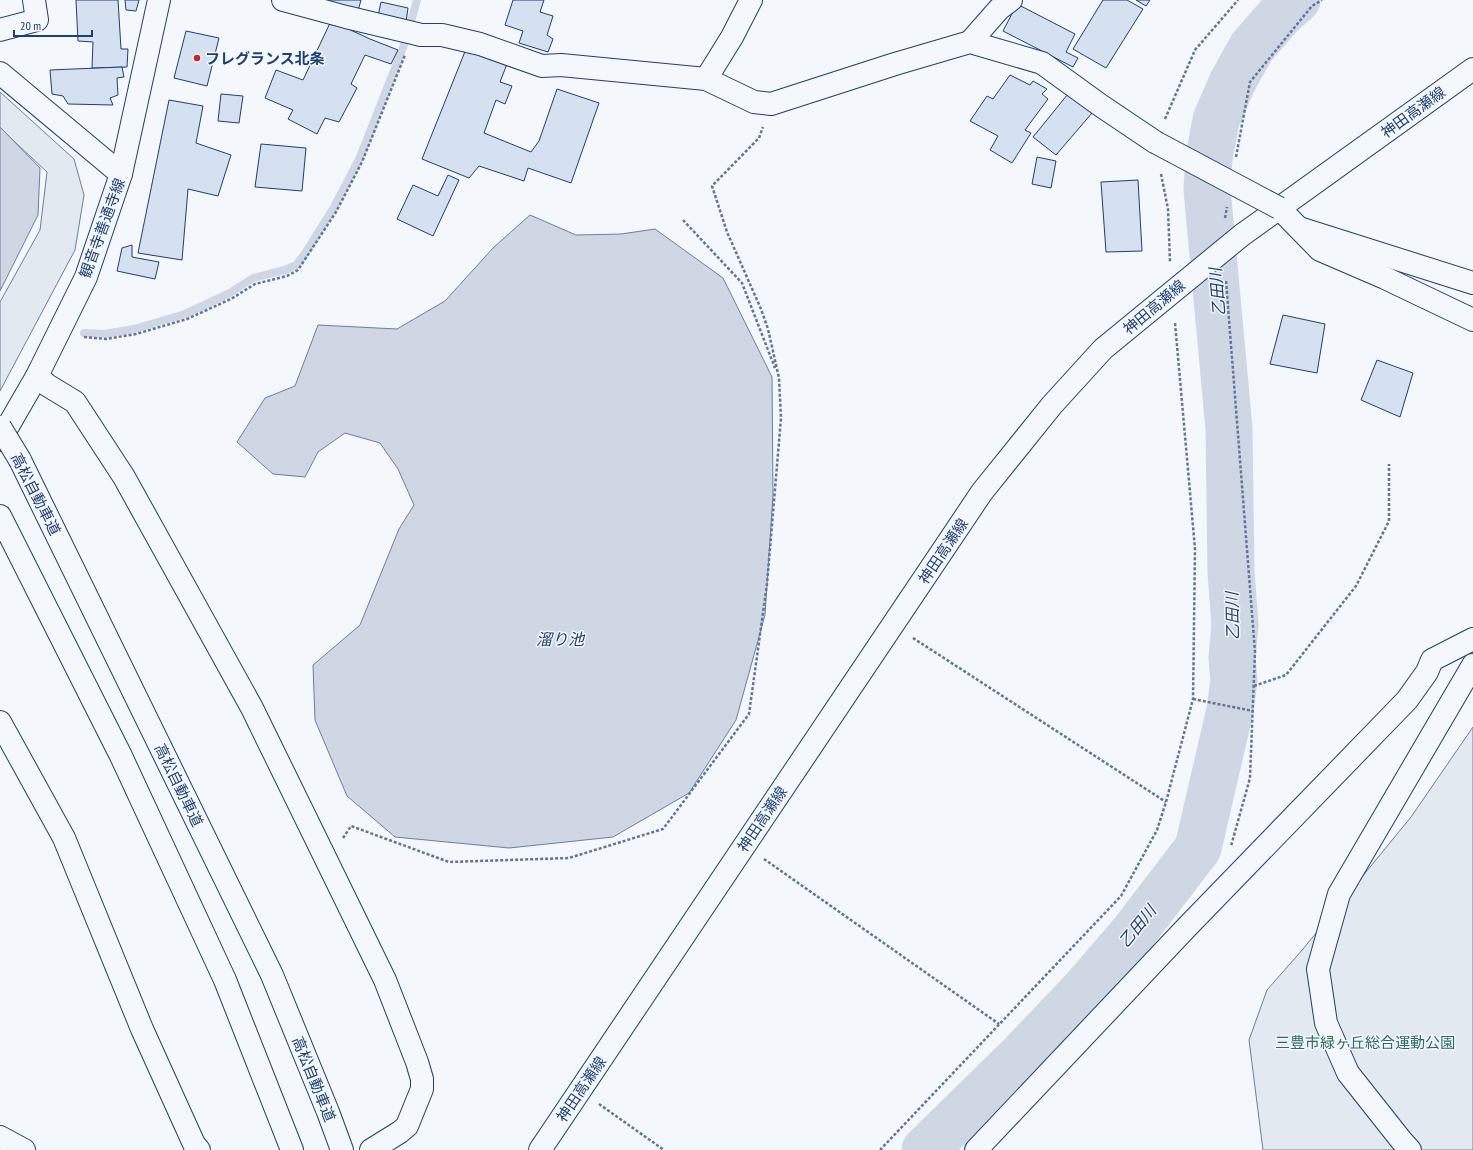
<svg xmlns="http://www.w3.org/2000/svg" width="1473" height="1150" font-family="'PT Sans Narrow','Noto Sans JP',sans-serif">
	<rect width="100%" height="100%" fill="#f4f7fb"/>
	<g fill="#e3e9f0" stroke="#687fa3">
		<path d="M0,92l74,67 10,36 -9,55 -75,141v-89l40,-72 7,-58 -47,-44z"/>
		<path d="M1473,727v423h-210l-14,-110 18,-50 36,-41 108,-132z"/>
	</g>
	<g fill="#cfd7e4" stroke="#687fa3">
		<path d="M0,127l40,41 -2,47 -38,76z"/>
		<path d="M530,215l46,20 45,-1 34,-5 68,49 49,99 1,118 -8,120 -29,105 -47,73 -76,44 -104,11 -114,-11 -48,-41 -32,-76 -2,-55 47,-40 39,-96 15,-24 -16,-36 -18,-26 -35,-10 -27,19 -13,25 -32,-3 -36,-32 28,-44 30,-12 23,-61 79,4 48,-28 48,-53z"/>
	</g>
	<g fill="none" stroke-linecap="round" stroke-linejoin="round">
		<path stroke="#cfd7e4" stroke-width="8" d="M84,333l20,1 30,-5 51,-15 43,-20 25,-16 32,-8 11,-5 8,-10 30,-48 26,-50 46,-117 11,-40"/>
		<path stroke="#cfd7e4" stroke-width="47" d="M925,1150l98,-96 60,-63 50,-58 65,-85 32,-138 4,-30 -2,-22 3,-33 -4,-53 -2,-143 -22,-240 2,-31 7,-38 17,-39 19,-34 28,-32 17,-15"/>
	</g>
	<g fill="#d5e0f0" stroke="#1d3f73">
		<path d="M76,0h42l3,49h7l-1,18 -35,1 1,-26 -15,-1z"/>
		<path d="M125,0h14l-3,11 -10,-1z"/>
		<path d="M323,0h38l-3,11z"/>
		<path d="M513,0h31l-4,12 13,4 -6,19 6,4 -5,13 -29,-9 4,-12 -18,-6z"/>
		<path d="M1103,0h24l16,9 -37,59 -33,-19z"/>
		<path d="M1136,0h14l-4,6z"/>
		<path d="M381,2l27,6 -2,14 -28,-6z"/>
		<path d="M1017,4l58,30 -9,18 12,6 -5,9 -70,-36z"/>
		<path d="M331,21l39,18 28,11 -7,14 -26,-9 -14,29 6,4 -18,34 -14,-4 -8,16 -29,-15 5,-9 -28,-12 11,-28 27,10z"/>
		<path d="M186,31l33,7 -12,48 -33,-8z"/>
		<path d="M466,49l41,15 -7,18 12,4 -7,18 -9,-4 -12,33 47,19 8,-11 18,-52 42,14 -28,80 -43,-15 -4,13 -45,-15 -10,12 -47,-19z"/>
		<path d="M122,67l2,10 -7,1 1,17 -8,3 3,7 -45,-1 -5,-8 -11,-2 -2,-24z"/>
		<path d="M1010,75l20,10 3,-4 14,8 -5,5 6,5 -23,31 6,3 -19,30 -22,-13 8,-14 -28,-15 17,-25 6,3z"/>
		<path d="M221,94l22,2 -4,27 -21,-2z"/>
		<path d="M1068,94l24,19 -36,42 -23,-18z"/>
		<path d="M169,100l34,6 -7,37 35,12 -13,41 -30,-7 -6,71 -44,-7z"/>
		<path d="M261,144l45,4 -4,43 -47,-4z"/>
		<path d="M1037,157l19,4 -5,27 -19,-4z"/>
		<path d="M448,175l11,5 -26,56 -36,-17 16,-34 25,11z"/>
		<path d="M1138,180l4,71 -36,1 -5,-70z"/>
		<path d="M132,245v12l27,5 -4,17 -38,-8 5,-23z"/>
		<path d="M1283,315l42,9 -8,49 -47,-9z"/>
		<path d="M1377,360l36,13 -13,44 -39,-17z"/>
	</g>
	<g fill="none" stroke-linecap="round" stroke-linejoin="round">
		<g stroke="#1d3f73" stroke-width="24">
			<g id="street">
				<path d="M283,0l63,17 67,16 8,2h21l38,9 62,22 19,-1 145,14 48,23 17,2 124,-40 75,-22 72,21 58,42 55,37"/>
				<path d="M0,30l37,-10 -3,-20"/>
				<path d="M970,42l29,-33 12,-9"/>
				<path d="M0,73l121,101"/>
				<path d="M706,79l26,-42 19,-37"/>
				<path d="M1299,228l174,55"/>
				<path d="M37,376l10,9 28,17 49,75 128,231 133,272 32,82 5,17v10l-15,37 -7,6 -29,18"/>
				<path d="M0,722l64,116 78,191 52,115 5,6"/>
				<path d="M0,1137l24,13"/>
				<path d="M976,1150l210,-222 221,-228 20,-28 5,-12 41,-21"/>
			</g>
		</g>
		<g stroke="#1d3f73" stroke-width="24">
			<g id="secondary">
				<path d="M1279,208l41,42 65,28 88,42"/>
				<path d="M540,1150l442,-658 70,-87 51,-56 139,-114 231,-166"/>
				<path d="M1410,1150l-9,-10 -53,-67 -22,-50 -8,-54 21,-75 134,-229"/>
			</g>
		</g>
		<g stroke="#1d3f73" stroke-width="24">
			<path id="primary" d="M0,440l37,-64 49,-99 35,-103 38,-174"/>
		</g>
		<g stroke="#1d3f73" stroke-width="24">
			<g id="highway">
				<path d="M20,460l252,515 56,137 14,38"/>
				<path d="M0,516l121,240 104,224 67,170"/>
			</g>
		</g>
		<g stroke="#5e769c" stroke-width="2.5" stroke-dasharray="3 2" stroke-linecap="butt">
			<path d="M1165,119l30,-69 43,-50"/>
			<path d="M1236,157l14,-75 62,-76 10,-6"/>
			<path d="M1161,174l7,35 2,53"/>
			<path d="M1225,218l2,-11"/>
			<path d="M683,220l59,63 33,85"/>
			<path d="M1226,281l29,371 -5,126 -19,68"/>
			<path d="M84,337l22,2 30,-5 51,-15 44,-20 24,-15 32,-8 11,-6 38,-58 26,-50 43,-107"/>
			<path d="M913,638l253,164"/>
			<path d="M1254,686l32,-11 70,-89 33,-65v-57"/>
			<path d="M1193,699l60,12"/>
			<path d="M343,838l8,-12 98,36 120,-4 94,-29 86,-115 18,-130 14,-166 -2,-40 -11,-49 -7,-20 -34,-77 -15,-46 47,-48 4,-11"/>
			<path d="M764,859l235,165"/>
			<path d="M599,1104l65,46"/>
			<path d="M880,1150l241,-254 36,-66 9,-28 27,-103 2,-150 -20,-226"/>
		</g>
		<use href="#street" stroke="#f4f7fb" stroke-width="22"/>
		<use href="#secondary" stroke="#f4f7fb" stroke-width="22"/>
		<use href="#primary" stroke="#f4f7fb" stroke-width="22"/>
		<use href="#highway" stroke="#f4f7fb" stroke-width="22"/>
		<g stroke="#1d3f73" stroke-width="24" stroke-linecap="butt">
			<path id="street-bridge" d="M1155,142l124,66"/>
		</g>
		<g stroke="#1d3f73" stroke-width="24" stroke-linecap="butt">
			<path id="highway-bridge" d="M0,427l20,33"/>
		</g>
		<use href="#street-bridge" stroke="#f4f7fb" stroke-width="22"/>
		<use href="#highway-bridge" stroke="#f4f7fb" stroke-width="22"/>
	</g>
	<circle fill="#c62828" stroke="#f4f7fb" stroke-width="1.5" cx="197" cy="58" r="4"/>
	<g text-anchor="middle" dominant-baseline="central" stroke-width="3" stroke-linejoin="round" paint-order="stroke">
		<g font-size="15" font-weight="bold" fill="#1d3f73" stroke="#f4f7fb" text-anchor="start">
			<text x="205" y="58">フレグランス北条</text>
		</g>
		<g font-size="15" fill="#1d3f73" stroke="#f4f7fb">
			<text transform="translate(1413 112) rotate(-36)">神田高瀬線</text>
			<text transform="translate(102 228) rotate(-70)">観音寺善通寺線</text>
			<text transform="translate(1154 307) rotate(-40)">神田高瀬線</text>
			<text transform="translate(36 494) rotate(63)">高松自動車道</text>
			<text transform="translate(943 551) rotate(-56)">神田高瀬線</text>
			<text transform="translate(179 785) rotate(64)">高松自動車道</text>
			<text transform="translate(762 819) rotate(-56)">神田高瀬線</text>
			<text transform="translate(314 1079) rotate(68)">高松自動車道</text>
			<text transform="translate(581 1089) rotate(-56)">神田高瀬線</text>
		</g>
		<g font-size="15" fill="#2c6c60" stroke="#f4f7fb">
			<text x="1365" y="1042">三豊市緑ヶ丘総合運動公園</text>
		</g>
		<g font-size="16" font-style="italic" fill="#1d3f73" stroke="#f4f7fb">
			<text transform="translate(1217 292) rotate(-95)">乙田川</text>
			<text transform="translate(1232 616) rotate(-91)">乙田川</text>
			<text x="560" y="639">溜り池</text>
			<text transform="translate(1137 926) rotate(-51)">乙田川</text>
		</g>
	</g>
	<path d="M14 30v6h78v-6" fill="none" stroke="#1d3f73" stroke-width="2"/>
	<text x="20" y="30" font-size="12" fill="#1d3f73" stroke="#f4f7fb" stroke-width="3" paint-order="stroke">20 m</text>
</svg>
